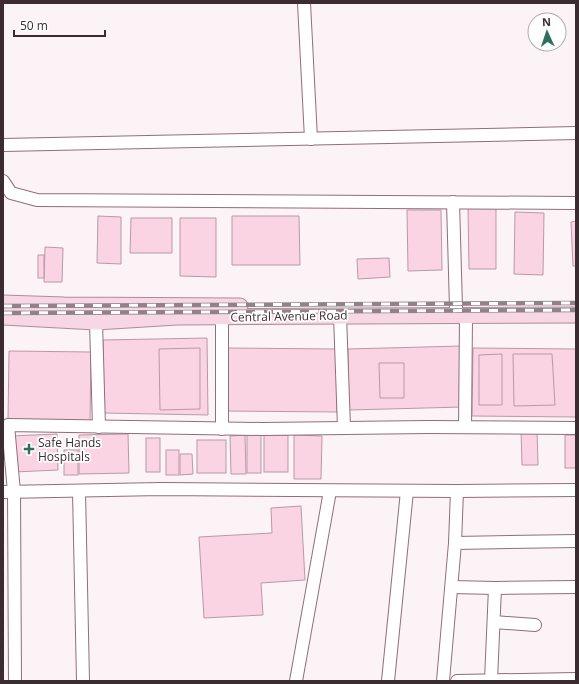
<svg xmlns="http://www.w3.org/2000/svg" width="579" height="684" font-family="'Open Sans',sans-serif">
	<rect width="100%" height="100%" fill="#fbf3f6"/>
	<g fill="#fad4e3" stroke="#bb98a6">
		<path d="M468,206h28v63h-27z"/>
		<path d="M407,210h34l1,60 -34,1z"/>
		<path d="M515,212l29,1 -1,62 -29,-1z"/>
		<path d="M98,216l23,1v47l-24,-1z"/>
		<path d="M232,216h67l1,49h-68z"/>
		<path d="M131,218h41v35h-42z"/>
		<path d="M180,218h36v59l-36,-1z"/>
		<path d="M576,221v45h-3l-2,-44z"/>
		<path d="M45,247l18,1 -1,34h-18z"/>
		<rect x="38" y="255" width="6" height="23"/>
		<path d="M389,258l1,19 -32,2 -1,-20z"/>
		<path d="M207,338l1,77 -104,-2 -1,-73z"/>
		<path d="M462,346l1,61 -114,3 -1,-61z"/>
		<path d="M200,348v61l-40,1 -1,-61z"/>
		<path d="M226,348l111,1v63l-112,-1z"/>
		<path d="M473,348l103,1v68l-104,-1z"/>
		<path d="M9,351l82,1 -1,70 -82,-1z"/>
		<path d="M502,354v51h-23v-50z"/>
		<path d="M513,354h39l3,51 -41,1z"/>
		<path d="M379,363h25v35h-24z"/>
		<path d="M521,430h16l1,35h-16z"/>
		<path d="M57,434l1,36 -44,2 -2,-36z"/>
		<path d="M128,434l1,39 -50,1v-39z"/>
		<path d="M245,435l1,39h-15l-1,-38z"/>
		<rect x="247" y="435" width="14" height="38"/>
		<rect x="264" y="435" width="24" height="37"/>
		<path d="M294,435l28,1 -1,43h-27z"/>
		<rect x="565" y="435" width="11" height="33"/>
		<rect x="146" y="438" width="14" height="34"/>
		<rect x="197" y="440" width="29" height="33"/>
		<rect x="64" y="450" width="14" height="25"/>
		<rect x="166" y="450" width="13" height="25"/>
		<path d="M180,454h12l1,20 -13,1z"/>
		<path d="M301,506l4,74 -44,3 2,32 -59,3 -5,-81 73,-4 -1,-25z"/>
	</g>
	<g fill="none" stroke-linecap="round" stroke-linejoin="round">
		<g stroke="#906e7c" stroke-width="14">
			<g id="minor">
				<path d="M304,3l7,136"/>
				<path d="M3,145l573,-12"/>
				<path d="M3,181l8,12 26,7 539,3"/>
				<path d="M453,202l3,106"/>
				<path d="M340,315l4,113"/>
				<path d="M222,317v112"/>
				<path d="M96,322l3,105"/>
				<path d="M465,427l1,-111"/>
				<path d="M79,491l4,190"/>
				<path d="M3,492l158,-3 296,2 119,-1"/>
				<path d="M455,543l2,-52"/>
				<path d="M452,587l43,1 81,-1"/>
				<path d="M494,622l41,3"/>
				<path d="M491,680l4,-92"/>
				<path d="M15,681l-1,-189 -6,-67 254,4 166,-2 148,1"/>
				<path d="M296,681l34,-190"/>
				<path d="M388,681l19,-190"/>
				<path d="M443,681l12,-138 121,-2"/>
				<path d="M457,681l119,-2"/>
			</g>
		</g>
		<g stroke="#b18a9a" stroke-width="17">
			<g id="major">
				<path d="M3,303l61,2 176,1"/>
				<path d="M3,317l93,5 81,-5 399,-2"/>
			</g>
		</g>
		<use href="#minor" stroke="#fff" stroke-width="12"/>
		<use href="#major" stroke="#f7d7e4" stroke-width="15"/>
		<g stroke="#8f8388" stroke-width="4.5">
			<g id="rail">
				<path d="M3,306l573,-3"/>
				<path d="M3,313l573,-3"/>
			</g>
		</g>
		<use href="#rail" stroke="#fff" stroke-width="3" stroke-dasharray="9" stroke-linecap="butt"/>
	</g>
	<path fill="#306f5d" stroke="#fff" stroke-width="1.5" d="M27 443h4v4h4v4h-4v4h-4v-4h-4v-4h4z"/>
	<g text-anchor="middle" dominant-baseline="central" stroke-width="3.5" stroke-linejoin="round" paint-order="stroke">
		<g font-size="12" fill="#3b2c32" stroke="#fff">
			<text transform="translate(289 316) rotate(-1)">Central Avenue Road</text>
		</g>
		<g font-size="12" fill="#3b2c32" stroke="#fff" text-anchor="start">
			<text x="38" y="442">Safe Hands<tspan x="38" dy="14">Hospitals</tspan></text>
		</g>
	</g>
	<rect width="579" height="684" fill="none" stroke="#3b2c32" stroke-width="8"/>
	<g transform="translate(547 32) rotate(357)"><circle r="19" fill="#ffffff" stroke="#b1abad"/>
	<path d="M0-3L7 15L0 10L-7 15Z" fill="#306f5d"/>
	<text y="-6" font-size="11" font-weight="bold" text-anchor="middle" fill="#3b2c32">N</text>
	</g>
	<path d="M14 30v6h91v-6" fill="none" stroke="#3b2c32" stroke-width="2"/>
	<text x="20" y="30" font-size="12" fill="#3b2c32" stroke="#ffffff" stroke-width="3" paint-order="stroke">50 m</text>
</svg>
